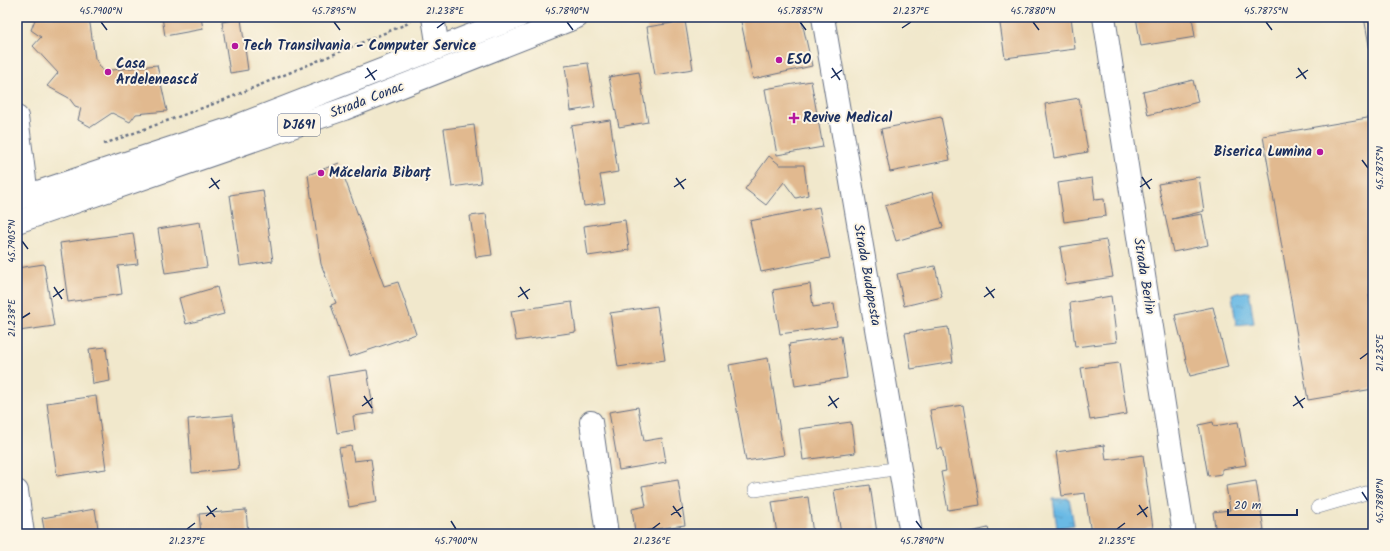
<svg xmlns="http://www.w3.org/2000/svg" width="1390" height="551" font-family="Kalam,sans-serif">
	<defs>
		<pattern id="water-ripples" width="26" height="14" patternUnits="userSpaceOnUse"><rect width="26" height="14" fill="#6abae5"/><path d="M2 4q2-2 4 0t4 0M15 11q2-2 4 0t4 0" fill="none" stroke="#5698bd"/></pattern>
	</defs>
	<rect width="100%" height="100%" fill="#fcf5e5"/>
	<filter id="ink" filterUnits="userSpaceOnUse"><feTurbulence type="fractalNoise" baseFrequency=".025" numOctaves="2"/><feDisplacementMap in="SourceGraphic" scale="8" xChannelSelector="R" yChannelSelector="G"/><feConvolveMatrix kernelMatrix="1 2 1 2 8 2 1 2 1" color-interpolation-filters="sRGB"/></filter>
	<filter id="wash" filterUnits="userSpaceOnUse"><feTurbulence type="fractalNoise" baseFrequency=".012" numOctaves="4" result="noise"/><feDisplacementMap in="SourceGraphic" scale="16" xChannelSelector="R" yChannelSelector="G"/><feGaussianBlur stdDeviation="0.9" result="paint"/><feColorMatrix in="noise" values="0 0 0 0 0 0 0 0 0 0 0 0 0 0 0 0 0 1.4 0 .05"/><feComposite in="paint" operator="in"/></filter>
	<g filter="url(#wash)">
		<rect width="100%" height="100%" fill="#f1e8cc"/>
		<g fill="url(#water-ripples)" stroke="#4274a2">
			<path d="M1249,291l5,32 -18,2 -4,-31z"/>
			<path d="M1069,498l5,27 -17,3 -4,-29z"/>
		</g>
		<g id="blocks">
			<g fill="#e1b98f">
				<path d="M36,17h53l6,41 8,13 54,-6 10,46 -31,3 -6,8 -18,-9 -21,14 -13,-7 3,-12 -6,-2 -6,-8 -22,-12 11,-13 -25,-27 8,-9 -10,-7z"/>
				<path d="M162,17h39l2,12 -38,7z"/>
				<path d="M740,17h61l11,49 -59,13z"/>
				<path d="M999,17h72l4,32 -70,9z"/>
				<path d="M1136,17h56l3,20 -54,9z"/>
				<path d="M1364,17h9v45h-1z"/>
				<path d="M241,19l7,51 -18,3 -8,-51z"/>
				<path d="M685,21l8,48 -38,6 -8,-48z"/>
				<path d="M588,63l7,44 -24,4 -6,-45z"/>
				<path d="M639,72l9,50 -29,5 -10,-50z"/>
				<path d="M1193,80l5,22 -50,13 -5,-23z"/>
				<path d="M811,81l12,66 -46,8 -12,-66z"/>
				<path d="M1079,98l9,54 -34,6 -9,-54z"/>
				<path d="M941,117l9,43 -60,12 -9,-43z"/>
				<path d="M1373,117v177l-4,1 2,14h2v80l-65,11 -45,-264z"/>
				<path d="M610,120l8,52 -18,3 5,28 -21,3 -13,-80z"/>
				<path d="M474,125l7,58 -29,4 -8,-58z"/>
				<path d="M769,156l11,9h24l4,30 -12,3 -12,-16 -18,23 -21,-16z"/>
				<path d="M339,163l45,123 14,-4 18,52 -67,23 -18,-52 5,-2 -15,-39 -13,-89z"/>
				<path d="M1199,177l5,34 -32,8 30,-5 6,31 -35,7 -15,-68z"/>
				<path d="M1092,178l3,22 9,-1 2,17 -42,6 -6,-39z"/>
				<path d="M263,190l10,71 -33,5 -10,-71z"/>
				<path d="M932,192l11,35 -47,14 -11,-35z"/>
				<path d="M819,207l11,51 -69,14 -11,-51z"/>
				<path d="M486,214l6,41 -16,2 -6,-41z"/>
				<path d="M625,220l4,30 -41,6 -4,-30z"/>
				<path d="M200,222l7,45 -42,6 -7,-44z"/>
				<path d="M133,233l5,31 -20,2 4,28 -54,8 -8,-59z"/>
				<path d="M1106,240l7,37 -47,7 -6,-37z"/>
				<path d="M44,264l10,62 -35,5 -2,-12v-51z"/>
				<path d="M935,266l7,31 -38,9 -7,-32z"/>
				<path d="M810,284l3,23 21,-3 3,22 -57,8 -7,-44z"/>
				<path d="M217,287l7,27 -38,10 -7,-26z"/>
				<path d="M1111,296l6,46 -42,5 -5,-44z"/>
				<path d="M572,302l4,30 -60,9 -5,-30z"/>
				<path d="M657,306l8,54 -47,7 -8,-54z"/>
				<path d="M1213,307l15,60 -38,9 -15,-61z"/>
				<path d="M948,327l5,35 -42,7 -6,-36z"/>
				<path d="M841,336l6,42 -52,8 -6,-42z"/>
				<path d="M106,347l4,34 -17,3 -4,-35z"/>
				<path d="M768,358l16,97 -38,6 -17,-96z"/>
				<path d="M1119,363l8,51 -37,6 -9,-52z"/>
				<path d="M367,370l7,43 -21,3 2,14 -18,3 -9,-57z"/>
				<path d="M96,396l10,73 -49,7 -10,-73z"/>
				<path d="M963,405l17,100 -32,5 -7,-38 5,-1 -2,-12 -2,-11 -5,1 -7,-39z"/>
				<path d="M638,407l6,34 18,-3 4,24 -47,8 -10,-58z"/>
				<path d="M233,415l6,54 -47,4 -4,-54z"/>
				<path d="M851,422l4,31 -52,7 -4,-31z"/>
				<path d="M1213,422l1,4 24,-4 8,43 -24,4v5l-14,2 -9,-51z"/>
				<path d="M1104,445l2,15 37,-5 10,73 -19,3v3h-43l-6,-41 -23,3 -6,-44z"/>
				<path d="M351,446l3,15 17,-2 6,43 -28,5 -10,-59z"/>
				<path d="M678,480l7,45 -50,7 -3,-23 14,-3 -4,-20z"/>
				<path d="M1256,481l8,49 -24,4h-24l-3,-22 17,-2 -4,-24z"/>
				<path d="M870,485l7,48 -36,1 -7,-44z"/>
				<path d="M808,497l5,37h-36l-5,-32z"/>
				<path d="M95,509l4,25h-54l-3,-16z"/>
				<path d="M246,510l2,24h-47l-2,-20z"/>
				<path d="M988,528l2,6h-24v-1z"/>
			</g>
		</g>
	</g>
	<g filter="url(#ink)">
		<use href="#blocks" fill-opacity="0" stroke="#667084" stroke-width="1"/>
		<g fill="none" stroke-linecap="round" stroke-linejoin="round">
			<g stroke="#667084" stroke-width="14">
				<g id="lane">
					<path d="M755,490l145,-22"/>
					<path d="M1318,507l55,-16"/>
				</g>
			</g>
			<g stroke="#667084" stroke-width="24">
				<g id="street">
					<path d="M433,17l5,31"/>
					<path d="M1104,17l80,517"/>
					<path d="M17,117l10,79"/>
					<path d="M591,422l16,112"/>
					<path d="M17,491l6,43"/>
				</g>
			</g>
			<g stroke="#667084" stroke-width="24">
				<path id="secondary" d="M823,17l88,517"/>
			</g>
			<g stroke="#667084" stroke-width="24">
				<g id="primary">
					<path d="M17,199l212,-70 289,-112"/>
					<path d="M17,222l327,-113 233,-92"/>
				</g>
			</g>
			<path stroke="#667084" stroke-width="2.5" stroke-dasharray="3 3" stroke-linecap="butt" d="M104,144l120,-44 187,-78"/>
			<use href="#lane" stroke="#fff" stroke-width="13"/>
			<use href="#street" stroke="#fff" stroke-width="22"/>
			<use href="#secondary" stroke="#fff" stroke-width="22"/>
			<use href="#primary" stroke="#fff" stroke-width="22"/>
		</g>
	</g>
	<path fill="none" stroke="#1b2f5e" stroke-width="1.5" d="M101,22l6,8M334,22l6,8M567,22l6,8M800,22l6,8M1033,22l6,8M1266,22l6,8M437,28l8,-6M902,28l9,-6M367,68l8,12M832,68l8,12M1298,68l8,11M365,78l12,-8M831,78l11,-8M1296,78l12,-8M1362,160l6,8M1142,177l8,12M211,178l8,11M676,178l8,11M674,187l12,-8M1140,187l12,-8M209,188l11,-8M22,241l6,8M54,287l8,12M520,287l8,12M986,287l8,11M53,297l11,-8M518,297l12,-8M984,297l11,-8M22,318l8,-5M1360,359l8,-6M364,396l8,12M829,396l8,12M1295,396l8,12M362,406l11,-8M828,406l11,-8M1293,406l12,-8M1362,492l6,9M1139,505l8,12M207,506l8,11M673,506l8,11M671,515l12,-8M1137,515l11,-8M206,516l11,-8M451,521l5,8M916,521l6,8M187,529l8,-6M652,529l8,-6M1117,529l8,-6"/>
	<g fill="#b5179e" stroke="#fcf5e5" stroke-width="1.5">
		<circle cx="235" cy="46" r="4"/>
		<circle cx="779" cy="60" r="4"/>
		<circle cx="108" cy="72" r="4"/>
		<path d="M792 112h4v4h4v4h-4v4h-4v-4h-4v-4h4z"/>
		<circle cx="1320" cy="152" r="4"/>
		<circle cx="321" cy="173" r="4"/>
	</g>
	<g text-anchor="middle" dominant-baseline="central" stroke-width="4" stroke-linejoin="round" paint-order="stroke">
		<rect fill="#fcf5e5" stroke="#5e6a86" stroke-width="1" x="278" y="114" width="42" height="22" rx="3"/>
		<g font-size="13" font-weight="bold" fill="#1b2f5e">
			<text x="299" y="125">DJ691</text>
		</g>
		<g font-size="14" font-weight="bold" fill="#1b2f5e" stroke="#fcf5e5" text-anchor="start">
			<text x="243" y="46">Tech Transilvania - Computer Service</text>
			<text x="787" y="60">ESO</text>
			<text x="116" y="64">Casa<tspan x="116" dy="16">Ardelenească</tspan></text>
			<text x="803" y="118">Revive Medical</text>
			<text x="1312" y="152" text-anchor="end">Biserica Lumina</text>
			<text x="329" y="173">Măcelaria Bibarț</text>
		</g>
		<g font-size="14" fill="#1b2f5e" stroke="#fcf5e5">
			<text transform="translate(367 100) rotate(-21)">Strada Conac</text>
			<text transform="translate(867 275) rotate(80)">Strada Budapesta</text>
			<text transform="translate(1144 276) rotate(81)">Strada Berlin</text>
		</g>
	</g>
	<rect width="1390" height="551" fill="none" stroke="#fcf5e5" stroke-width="44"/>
	<path d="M1228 509v6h69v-6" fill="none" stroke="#1b2f5e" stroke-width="2"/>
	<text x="1234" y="509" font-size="12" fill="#1b2f5e" stroke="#fcf5e5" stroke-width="3" paint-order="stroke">20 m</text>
	<rect x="22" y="22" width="1346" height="507" fill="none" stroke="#1b2f5e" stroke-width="1.5"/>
	<g font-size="10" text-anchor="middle" fill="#1b2f5e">
		<text x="101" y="14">45.7900°N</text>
		<text x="334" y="14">45.7895°N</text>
		<text x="445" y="14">21.238°E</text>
		<text x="567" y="14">45.7890°N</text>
		<text x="800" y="14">45.7885°N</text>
		<text x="911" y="14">21.237°E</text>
		<text x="1033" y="14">45.7880°N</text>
		<text x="1266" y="14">45.7875°N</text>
		<text transform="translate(1379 168) rotate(-90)" y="4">45.7875°N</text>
		<text transform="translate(11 241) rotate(-90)" y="4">45.7905°N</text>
		<text transform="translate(11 318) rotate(-90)" y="4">21.238°E</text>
		<text transform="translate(1379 353) rotate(-90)" y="4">21.235°E</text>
		<text transform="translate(1379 501) rotate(-90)" y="4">45.7880°N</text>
		<text x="187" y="544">21.237°E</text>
		<text x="456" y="544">45.7900°N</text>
		<text x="652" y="544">21.236°E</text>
		<text x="922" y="544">45.7890°N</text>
		<text x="1117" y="544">21.235°E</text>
	</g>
</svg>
